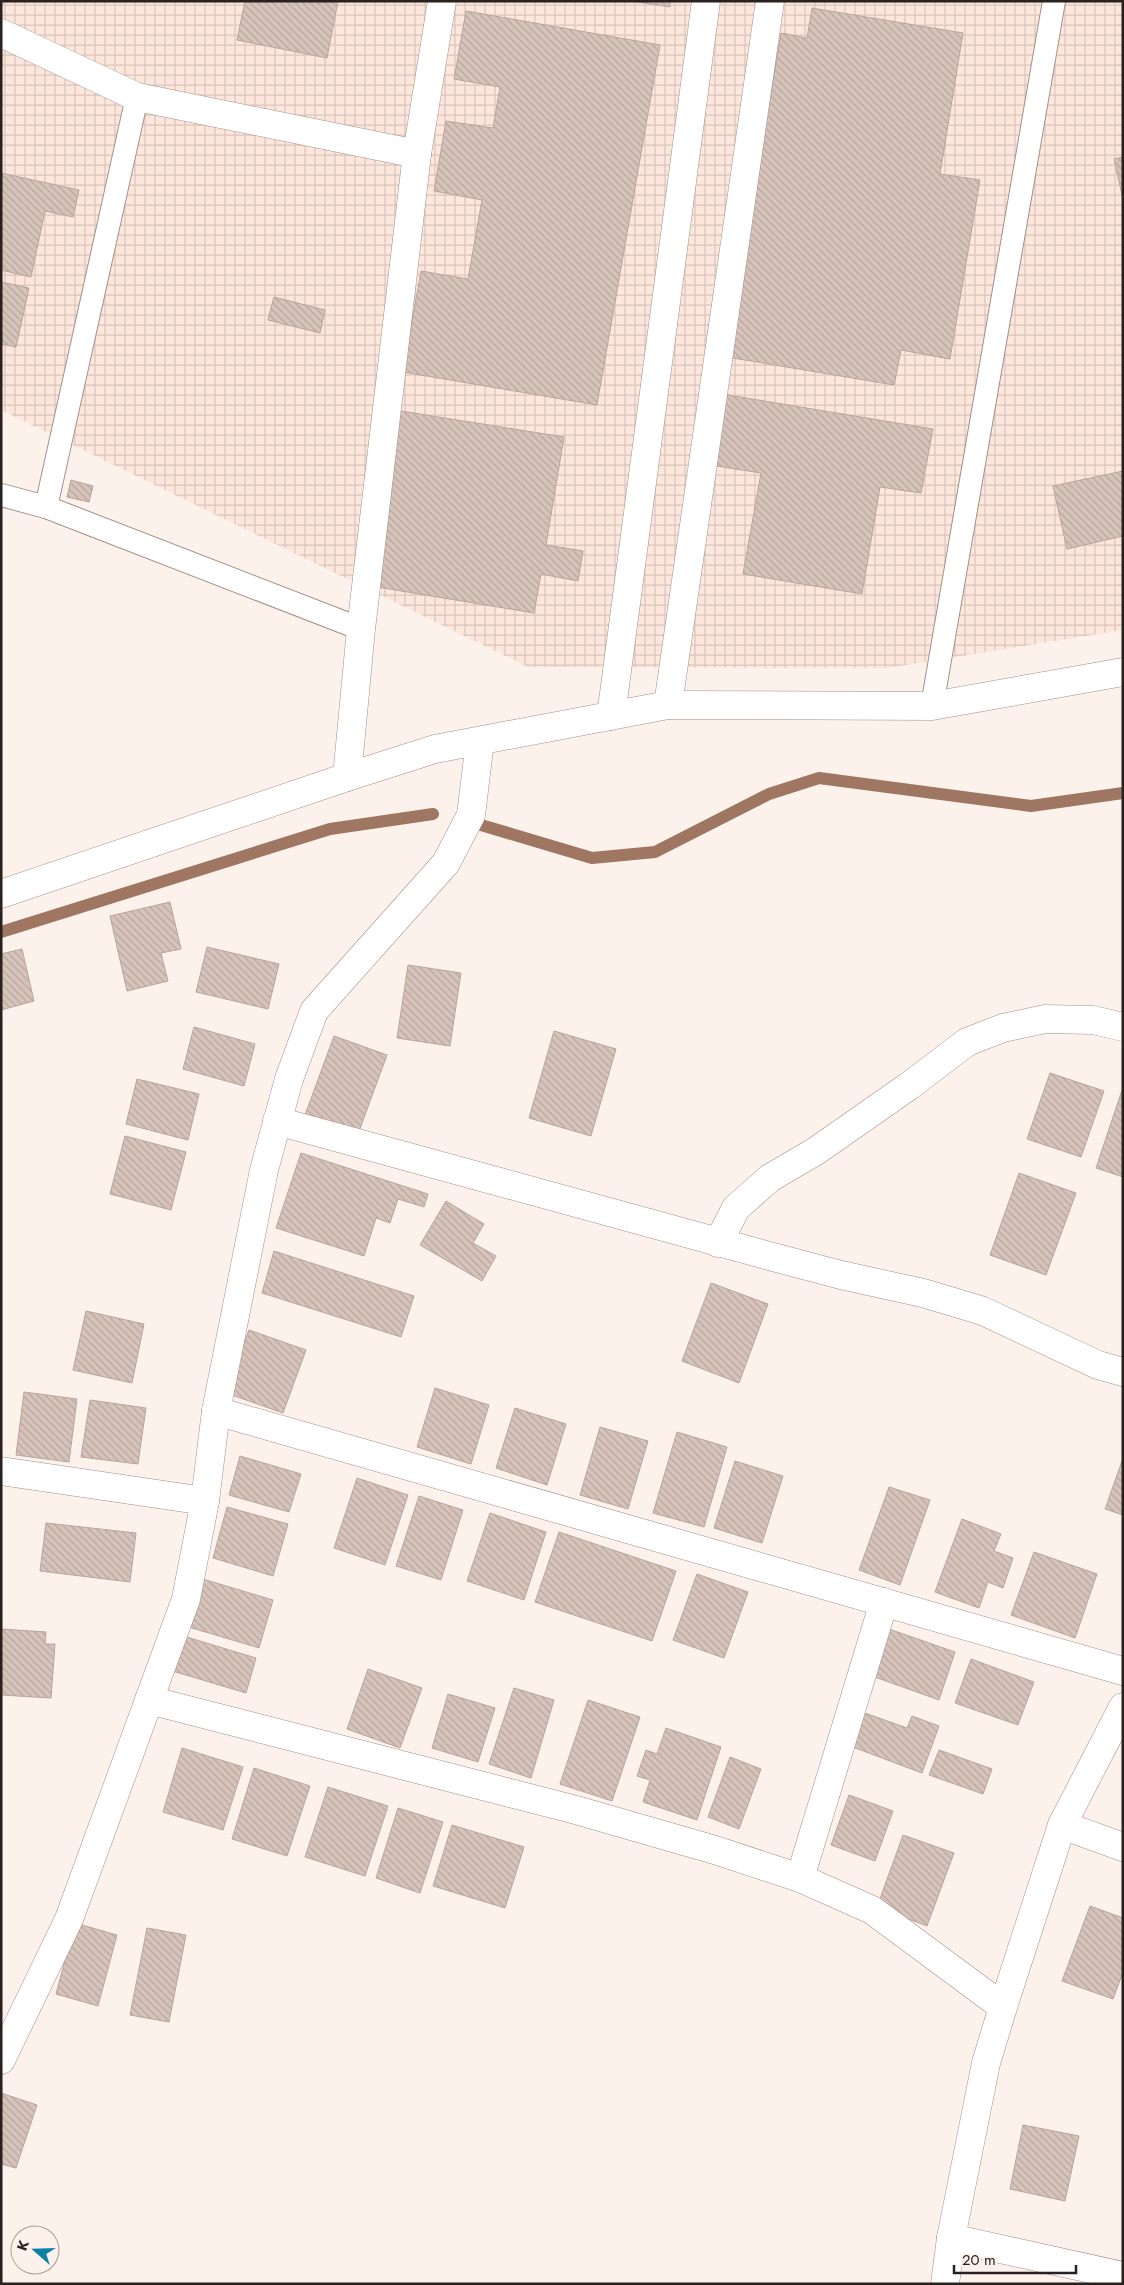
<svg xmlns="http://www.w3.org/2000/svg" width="1124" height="2285" font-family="Jost,sans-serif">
	<defs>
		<pattern id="industrial-grid" width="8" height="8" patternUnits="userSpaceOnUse" patternTransform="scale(1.25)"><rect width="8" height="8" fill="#fde7dc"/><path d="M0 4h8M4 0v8" fill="none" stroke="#d9c6bc"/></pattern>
		<pattern id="building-back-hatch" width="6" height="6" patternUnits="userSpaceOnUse" patternTransform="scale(1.25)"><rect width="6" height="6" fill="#d6c3ba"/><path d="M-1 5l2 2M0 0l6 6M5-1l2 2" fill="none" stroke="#b8a79f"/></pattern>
	</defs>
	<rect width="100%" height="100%" fill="#fdf1eb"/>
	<path fill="url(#industrial-grid)" d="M1,1h1122v629l-236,38 -359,-1 -527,-257z"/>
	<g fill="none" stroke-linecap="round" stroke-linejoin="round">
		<g stroke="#9e7661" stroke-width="12">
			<path d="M481,825l111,33 63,-6 114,-58 50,-16 212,28 92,-13"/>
			<path d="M1,932l329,-103 103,-15"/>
		</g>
	</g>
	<g fill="url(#building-back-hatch)" stroke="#b8a59c">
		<path d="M245,1h93l-11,57 -90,-18z"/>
		<path d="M632,1h38v6z"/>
		<path d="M812,8l151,25 -23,141 40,6 -30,179 -49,-9 -7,35 -167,-28 54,-324 26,5z"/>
		<path d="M466,11l194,34 -63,360 -194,-33 18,-101 47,8 14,-79 -48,-9 12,-70 47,7 7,-41 -46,-8z"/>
		<path d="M1123,157v38h-1l-8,-36z"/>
		<path d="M1,173l78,17 -6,27 -28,-6 -14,66 -30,-7z"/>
		<path d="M1,282l28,6 -13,59 -15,-3z"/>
		<path d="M274,297l51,13 -5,23 -52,-13z"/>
		<path d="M722,394l211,35 -12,64 -41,-6 -18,107 -119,-20 18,-101 -51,-8z"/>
		<path d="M401,411l163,26 -18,108 37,6 -5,30 -37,-7 -7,39 -163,-27z"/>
		<path d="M1123,471v65l-56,13 -14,-63z"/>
		<path d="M71,480l22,6 -4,16 -22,-5z"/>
		<path d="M170,902l11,47 -20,4 7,28 -41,10 -17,-75z"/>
		<path d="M207,947l72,17 -11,45 -72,-17z"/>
		<path d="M22,949l12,52 -33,9v-56z"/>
		<path d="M408,965l53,8 -11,73 -53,-8z"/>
		<path d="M194,1027l61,17 -11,42 -61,-17z"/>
		<path d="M554,1031l62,18 -25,87 -62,-18z"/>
		<path d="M334,1036l53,19 -29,79 -53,-19z"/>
		<path d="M1050,1073l54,18 -23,66 -54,-18z"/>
		<path d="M137,1079l62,15 -11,46 -62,-16z"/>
		<path d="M1122,1090h1v87l-27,-9z"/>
		<path d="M125,1136l61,16 -15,58 -61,-16z"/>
		<path d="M301,1153l127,41 -4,13 -26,-8 -8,24 -14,-5 -12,38 -88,-28z"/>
		<path d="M1019,1173l57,20 -30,82 -56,-20z"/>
		<path d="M446,1201l38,23 -11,19 23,13 -14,25 -62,-36z"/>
		<path d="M274,1251l140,45 -13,41 -139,-44z"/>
		<path d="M711,1283l57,21 -29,79 -57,-22z"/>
		<path d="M86,1311l58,13 -12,59 -59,-13z"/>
		<path d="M249,1330l57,20 -23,63 -57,-20z"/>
		<path d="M435,1388l54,17 -18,59 -54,-17z"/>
		<path d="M24,1392l53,7 -8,63 -53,-7z"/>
		<path d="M90,1400l56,8 -8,56 -57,-7z"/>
		<path d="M515,1408l51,16 -19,61 -51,-17z"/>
		<path d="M600,1427l48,14 -20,68 -48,-14z"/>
		<path d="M677,1432l50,15 -23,80 -51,-14z"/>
		<path d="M240,1456l61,18 -12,38 -60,-17z"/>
		<path d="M1123,1458v57l-18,-6z"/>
		<path d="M735,1461l48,15 -21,67 -48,-15z"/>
		<path d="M357,1478l51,17 -23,70 -51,-17z"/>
		<path d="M889,1487l41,13 -30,85 -41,-15z"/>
		<path d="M419,1496l44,14 -22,70 -45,-14z"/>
		<path d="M227,1507l61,17 -15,52 -60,-18z"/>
		<path d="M490,1513l56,19 -22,68 -57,-19z"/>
		<path d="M962,1519l39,15 -7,17 19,7 -10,30 -15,-6 -9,26 -44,-16z"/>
		<path d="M46,1523l90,10 -6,49 -90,-11z"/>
		<path d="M559,1532l117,39 -24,70 -117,-39z"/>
		<path d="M1034,1552l63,22 -22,64 -64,-23z"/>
		<path d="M697,1574l51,18 -24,66 -51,-18z"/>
		<path d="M196,1577l77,23 -14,48 -77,-23z"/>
		<path d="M1,1629l45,3 -1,12h10l-4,54 -50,-3z"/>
		<path d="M889,1629l66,23 -16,48 -67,-24z"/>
		<path d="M180,1635l76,23 -10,35 -77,-23z"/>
		<path d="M971,1659l63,23 -16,43 -63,-22z"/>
		<path d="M368,1669l54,19 -22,60 -53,-19z"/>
		<path d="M514,1688l40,12 -23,78 -42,-14z"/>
		<path d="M448,1694l47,14 -17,54 -46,-14z"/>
		<path d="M588,1700l52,17 -28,84 -52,-17z"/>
		<path d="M862,1712l45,16 5,-12 27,10 -17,47 -72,-27z"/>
		<path d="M666,1728l55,19 -24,73 -54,-18 7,-22 -13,-4 9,-26 11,4z"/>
		<path d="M182,1748l61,19 -20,63 -60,-18z"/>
		<path d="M939,1750l53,19 -9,25 -54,-19z"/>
		<path d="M730,1757l31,12 -22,60 -31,-12z"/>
		<path d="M254,1768l56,18 -23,70 -55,-17z"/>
		<path d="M328,1787l60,19 -23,70 -60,-19z"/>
		<path d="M849,1795l44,16 -18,50 -44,-16z"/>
		<path d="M398,1808l45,14 -23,71 -44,-15z"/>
		<path d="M452,1825l72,22 -19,61 -72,-22z"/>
		<path d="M903,1835l51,18 -27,73 -50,-19z"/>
		<path d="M1090,1906l33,12v54l-10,27 -51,-18z"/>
		<path d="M75,1923l42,12 -19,71 -42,-12z"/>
		<path d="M147,1928l39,7 -17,87 -39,-7z"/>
		<path d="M1,2093l36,12 -21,63 -15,-4z"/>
		<path d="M1023,2125l56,11 -14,65 -55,-12z"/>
	</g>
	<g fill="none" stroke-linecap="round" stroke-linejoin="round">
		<g stroke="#a29087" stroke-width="24">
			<g id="lane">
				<path d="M1,495l45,12 315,122"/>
				<path d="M46,507l91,-410"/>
				<path d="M932,706l122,-705"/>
			</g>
		</g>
		<g stroke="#a29087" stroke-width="29">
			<g id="street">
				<path d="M1,33l136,64 280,57"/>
				<path d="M668,705l102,-704"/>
				<path d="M611,716l95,-715"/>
				<path d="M347,777l14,-148 56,-475 25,-153"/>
				<path d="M1,894l346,-117 88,-28 233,-44 264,1 191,-34"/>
				<path d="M277,1121l496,136 68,18 82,18 60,18 115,54 25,7"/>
				<path d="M718,1243l18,-35 34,-30 46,-27 93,-65 58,-44 36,-14 42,-9 48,1 30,7"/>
				<path d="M216,1411l907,260"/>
				<path d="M1,1471l204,30"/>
				<path d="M149,1700l427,110 139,40 85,28 72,32 131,97"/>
				<path d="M1062,1825l61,22"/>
				<path d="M800,1878l84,-276"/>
				<path d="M1,2060l68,-141 117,-320 19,-98 11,-90 48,-241 25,-91 25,-68 132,-148 25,-48 9,-74"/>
				<path d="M951,2238l172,38"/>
				<path d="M945,2284l6,-46 35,-175 17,-56 59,-182 61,-118"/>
			</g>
		</g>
		<use href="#lane" stroke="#fff" stroke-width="22"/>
		<use href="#street" stroke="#fff" stroke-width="28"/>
	</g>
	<rect width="1124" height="2285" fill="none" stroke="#28211d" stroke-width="5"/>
	<g transform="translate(35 2250) rotate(290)"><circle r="24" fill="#fdf1eb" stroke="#a89e99"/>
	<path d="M0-4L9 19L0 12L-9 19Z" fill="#0d82a8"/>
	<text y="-8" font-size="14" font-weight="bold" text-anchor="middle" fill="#28211d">K</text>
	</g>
	<path d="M954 2265v8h122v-8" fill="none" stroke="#28211d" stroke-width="2.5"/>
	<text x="962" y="2265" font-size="15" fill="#28211d" stroke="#fdf1eb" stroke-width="4" paint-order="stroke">20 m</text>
</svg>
